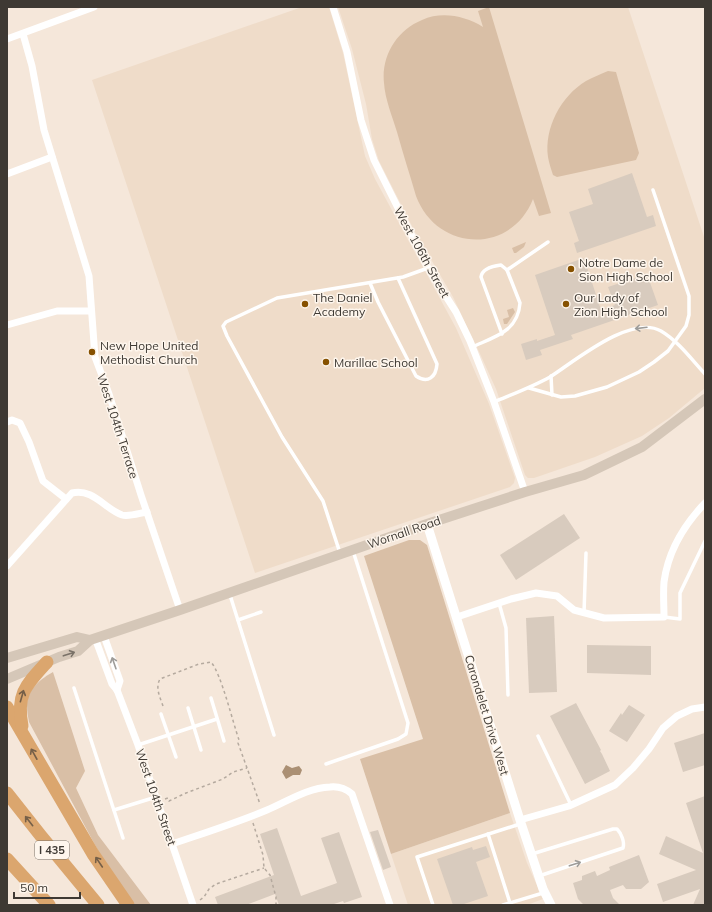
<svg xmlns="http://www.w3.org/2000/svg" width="712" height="912" font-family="Mulish,sans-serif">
	<rect width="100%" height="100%" fill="#f5e7da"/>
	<g fill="#efdcc9">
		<path d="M302,7h27l14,46 22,103 10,23 81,149 33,76 26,74 -1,5 -4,4 -255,86 -163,-493z"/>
		<path d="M338,7h290l77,233v148l-36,30 -27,18 -47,21 -61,21h-6l-3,-3 -29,-86 -15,-33 -28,-59 -38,-65 -36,-71 -7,-22 -6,-35 -14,-55z"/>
		<path d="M510,813l17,50 16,36 -16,6h-119l-17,-51z"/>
	</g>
	<g fill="#d9bfa6">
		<path d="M489,7l62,206 -12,3 -6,-17c-22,56 -96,53 -117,-3 -6,-21 -13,-42 -19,-64 -5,-16 -12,-33 -13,-49 -3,-27 13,-53 38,-63 20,-9 43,-4 61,7l-5,-16z"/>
		<path d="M608,71l8,1 23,81 -3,7 -79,17 -4,-2c-2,-6 -4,-12 -5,-18 -4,-29 13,-61 38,-76 7,-4 15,-7 22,-10z"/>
		<path d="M526,242l-2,5 -8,6h-2l-2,-5z"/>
		<path d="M513,308l2,4 -8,12h-3l-1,-5 6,-2 -2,-7z"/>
		<path d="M409,540h11l7,5 83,268 -119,41 -31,-95 63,-20 -59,-183z"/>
		<path d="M53,672l32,99 -9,17 22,47 53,70h-21l-14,-21 -87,-162c-1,-5 -2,-11 -2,-16 -1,-16 15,-28 26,-34z"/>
	</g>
	<path fill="#ab9074" d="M286,765l6,3 7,-2 3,4 -2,5h-7l-7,4 -4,-7z"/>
	<g fill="#d8cbbe">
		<path d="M632,173l15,44 6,-2 3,11 -79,27 -3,-10 5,-2 -10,-29 24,-8 -5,-15z"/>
		<path d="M584,258l17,52 14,-5 -7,-18 39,-13 11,31 -87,30 2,4 -33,11 2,5 -16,5 -5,-16 16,-5v2l18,-6 -20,-60z"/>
		<path d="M564,514l16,24 -64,42 -16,-25z"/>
		<path d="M554,616l3,76 -28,1 -3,-75z"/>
		<path d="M587,645l64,1v29l-64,-2z"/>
		<path d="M576,703l25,47 -1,1 2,3 8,17 -25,13 -35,-68z"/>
		<path d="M629,705l16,10 -18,27 -18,-11 12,-18 1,2z"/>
		<path d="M705,733v32l-22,7 -9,-29z"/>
		<path d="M705,796v109h-12l7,-16 -37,13 -6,-18 39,-14 -37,-16 7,-18 37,17 -17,-50z"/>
		<path d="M277,828l24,68 36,-13 -16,-45 18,-6 23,65 -18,6 -1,-2 -12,4h-52l-4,-11 -29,11h-28l-3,-8 59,-22 -14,-41z"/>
		<path d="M378,830l13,37 -8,3 -13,-38z"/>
		<path d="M486,846l4,11 -14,5 12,34 -27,9h-8l-16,-46 35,-12 1,3z"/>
		<path d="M639,855l10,27 -8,7h-15l-3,-4 -13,5 3,8 7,7h-36l-6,-6 -5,-16 9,-3v-4l13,-5 2,5 13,-6 -1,-3z"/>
	</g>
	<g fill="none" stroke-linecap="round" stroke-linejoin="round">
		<g stroke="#b5aa9f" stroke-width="1.5" stroke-dasharray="3 3" stroke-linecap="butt">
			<path d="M163,706c-3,-9 -8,-18 -3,-27l39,-15 12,-2c10,11 22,61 28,78l-1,3 22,61"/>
			<path d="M165,799l3,-1 1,3 17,-8 37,-14 10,-7 14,-4"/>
			<path d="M253,823l10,32 1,13 6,7 6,22v8"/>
			<path d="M200,900l4,-3 5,-8 7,-5 48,-16"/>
		</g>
		<g stroke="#fff" stroke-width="3.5">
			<path d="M507,270l41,-28"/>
			<path d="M370,283l8,19 38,74c12,8 20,1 21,-12l-39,-86"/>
			<path d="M472,347c22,-10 46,-15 48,-44l-13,-33 -6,-5c-8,1 -19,4 -20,12l21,57"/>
			<path d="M551,376l1,19"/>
			<path d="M529,388l32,9 14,-1 32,-9 32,-15 15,-10 14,-11 18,-25 3,-11v-19l-36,-106"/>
			<path d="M494,402c19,-8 38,-15 56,-25 25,-16 81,-63 111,-46 17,10 31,29 44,43"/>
			<path d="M340,553l-17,-52 -41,-64 -55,-101 -4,-10 3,-4 51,-24 126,-21 25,-9"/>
			<path d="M230,595l44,140"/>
			<path d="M499,603l7,25 2,67"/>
			<path d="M584,613l2,-60"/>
			<path d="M664,617l16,2v-26l25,-52"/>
			<path d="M238,620l23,-8"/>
			<path d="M74,688l49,150"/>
			<path d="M211,698l13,43"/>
			<path d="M188,708l13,42"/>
			<path d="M161,714l15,43"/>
			<path d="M538,736l33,69"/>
			<path d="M138,745l79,-26"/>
			<path d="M326,764l72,-25 8,-5 2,-11 -55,-172"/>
			<path d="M114,810l42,-13"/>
			<path d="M488,834l22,69"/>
			<path d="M532,854l81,-25h4c4,4 8,13 6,19l-84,28"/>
			<path d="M433,905l-16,-48 103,-33"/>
			<path d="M503,905l40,-12"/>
		</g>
		<g stroke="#fff" stroke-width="7">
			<path d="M333,7l14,45 14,68 13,40 54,108 28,44 14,29 24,61 31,90"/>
			<path d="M23,34l9,32 12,64 45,146 6,81 14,37 32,101 39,115"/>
			<path d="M7,39l87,-32"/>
			<path d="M7,174l45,-17"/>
			<path d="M7,325l50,-14h34"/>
			<path d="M7,422l5,-2 8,3 9,19 14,39 23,18"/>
			<path d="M7,566l65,-73c21,-5 33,16 50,22 7,2 18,-2 25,-3"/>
			<path d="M457,617l54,-18 25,-6 21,3 17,14 30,8 60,-1c0,-11 -1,-23 0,-35 4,-30 20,-57 41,-79"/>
			<path d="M104,636l16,45 -3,9"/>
			<path d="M95,638l17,46 5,6 21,55 55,160"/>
			<path d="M520,820l49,-14 46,-21 18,-17 16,-19 14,-21 14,-12 15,-7 13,-2"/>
			<path d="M172,844c32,-11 64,-21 95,-34 21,-9 40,-22 63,-23 9,-1 15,1 22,7l38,111"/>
		</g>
		<path stroke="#fff" stroke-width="9" d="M427,524l93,296 23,69 8,16"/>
		<g stroke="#d5c7b8" stroke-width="10">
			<path d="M7,658l70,-21 13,3"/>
			<path d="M7,679l52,-22 19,-6 12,-11 90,-30 247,-86 98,-32 59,-17 58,-28 63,-48"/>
		</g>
		<g stroke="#dba66e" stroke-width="13">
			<path d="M7,707l86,147 35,51"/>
			<path d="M22,726c-6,-32 4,-41 25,-64"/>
			<path d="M7,793l34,43 57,69"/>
			<path d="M7,859l42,46"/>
		</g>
	</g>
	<defs><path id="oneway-shaft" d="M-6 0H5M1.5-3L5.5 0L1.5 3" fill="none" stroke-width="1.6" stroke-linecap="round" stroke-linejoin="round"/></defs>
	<g stroke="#9e9c99">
		<use href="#oneway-shaft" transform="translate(641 328) rotate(173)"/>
		<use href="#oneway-shaft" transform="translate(114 663) rotate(-109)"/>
		<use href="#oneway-shaft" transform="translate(575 864) rotate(-18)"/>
	</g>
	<use stroke="#7a7268" href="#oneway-shaft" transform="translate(69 654) rotate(-18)"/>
	<g stroke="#755f48">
		<use href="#oneway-shaft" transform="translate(22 696) rotate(-74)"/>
		<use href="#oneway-shaft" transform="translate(34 754) rotate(-119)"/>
		<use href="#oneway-shaft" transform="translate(29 821) rotate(-128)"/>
		<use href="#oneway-shaft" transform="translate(99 862) rotate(-124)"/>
	</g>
	<g fill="#865100" stroke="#fef6ed" stroke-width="1.5">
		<circle cx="571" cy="269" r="4"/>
		<circle cx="305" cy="304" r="4"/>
		<circle cx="566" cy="304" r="4"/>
		<circle cx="92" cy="352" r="4"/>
		<circle cx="326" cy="362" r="4"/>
	</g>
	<g text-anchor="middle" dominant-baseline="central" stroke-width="3" stroke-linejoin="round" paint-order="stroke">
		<rect fill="#fef6ed" stroke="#78726b" stroke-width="1" x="35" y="841" width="34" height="18" rx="3"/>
		<g font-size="11" font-weight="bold" fill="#3e3933">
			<text x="52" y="850">I 435</text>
		</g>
		<g font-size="12" fill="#3e3933" stroke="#fef6ed">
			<text transform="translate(422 252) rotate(61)">West 106th Street</text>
			<text transform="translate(118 426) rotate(72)">West 104th Terrace</text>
			<text transform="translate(404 532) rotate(-19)">Wornall Road</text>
			<text transform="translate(487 715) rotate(73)">Carondelet Drive West</text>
			<text transform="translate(156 797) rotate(71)">West 104th Street</text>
		</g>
		<g font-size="12" fill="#3e3933" stroke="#fef6ed" text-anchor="start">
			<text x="579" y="262">Notre Dame de<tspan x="579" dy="14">Sion High School</tspan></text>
			<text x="313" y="297">The Daniel<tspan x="313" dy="14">Academy</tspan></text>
			<text x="574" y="297">Our Lady of<tspan x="574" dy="14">Zion High School</tspan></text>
			<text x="100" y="345">New Hope United<tspan x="100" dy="14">Methodist Church</tspan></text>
			<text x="334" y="362">Marillac School</text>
		</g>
	</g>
	<rect width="712" height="912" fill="none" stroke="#3e3933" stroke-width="16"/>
	<path d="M14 892v6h66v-6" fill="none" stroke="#3e3933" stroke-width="2"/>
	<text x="20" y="892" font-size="12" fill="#3e3933" stroke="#fef6ed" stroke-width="3" paint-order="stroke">50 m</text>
</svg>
